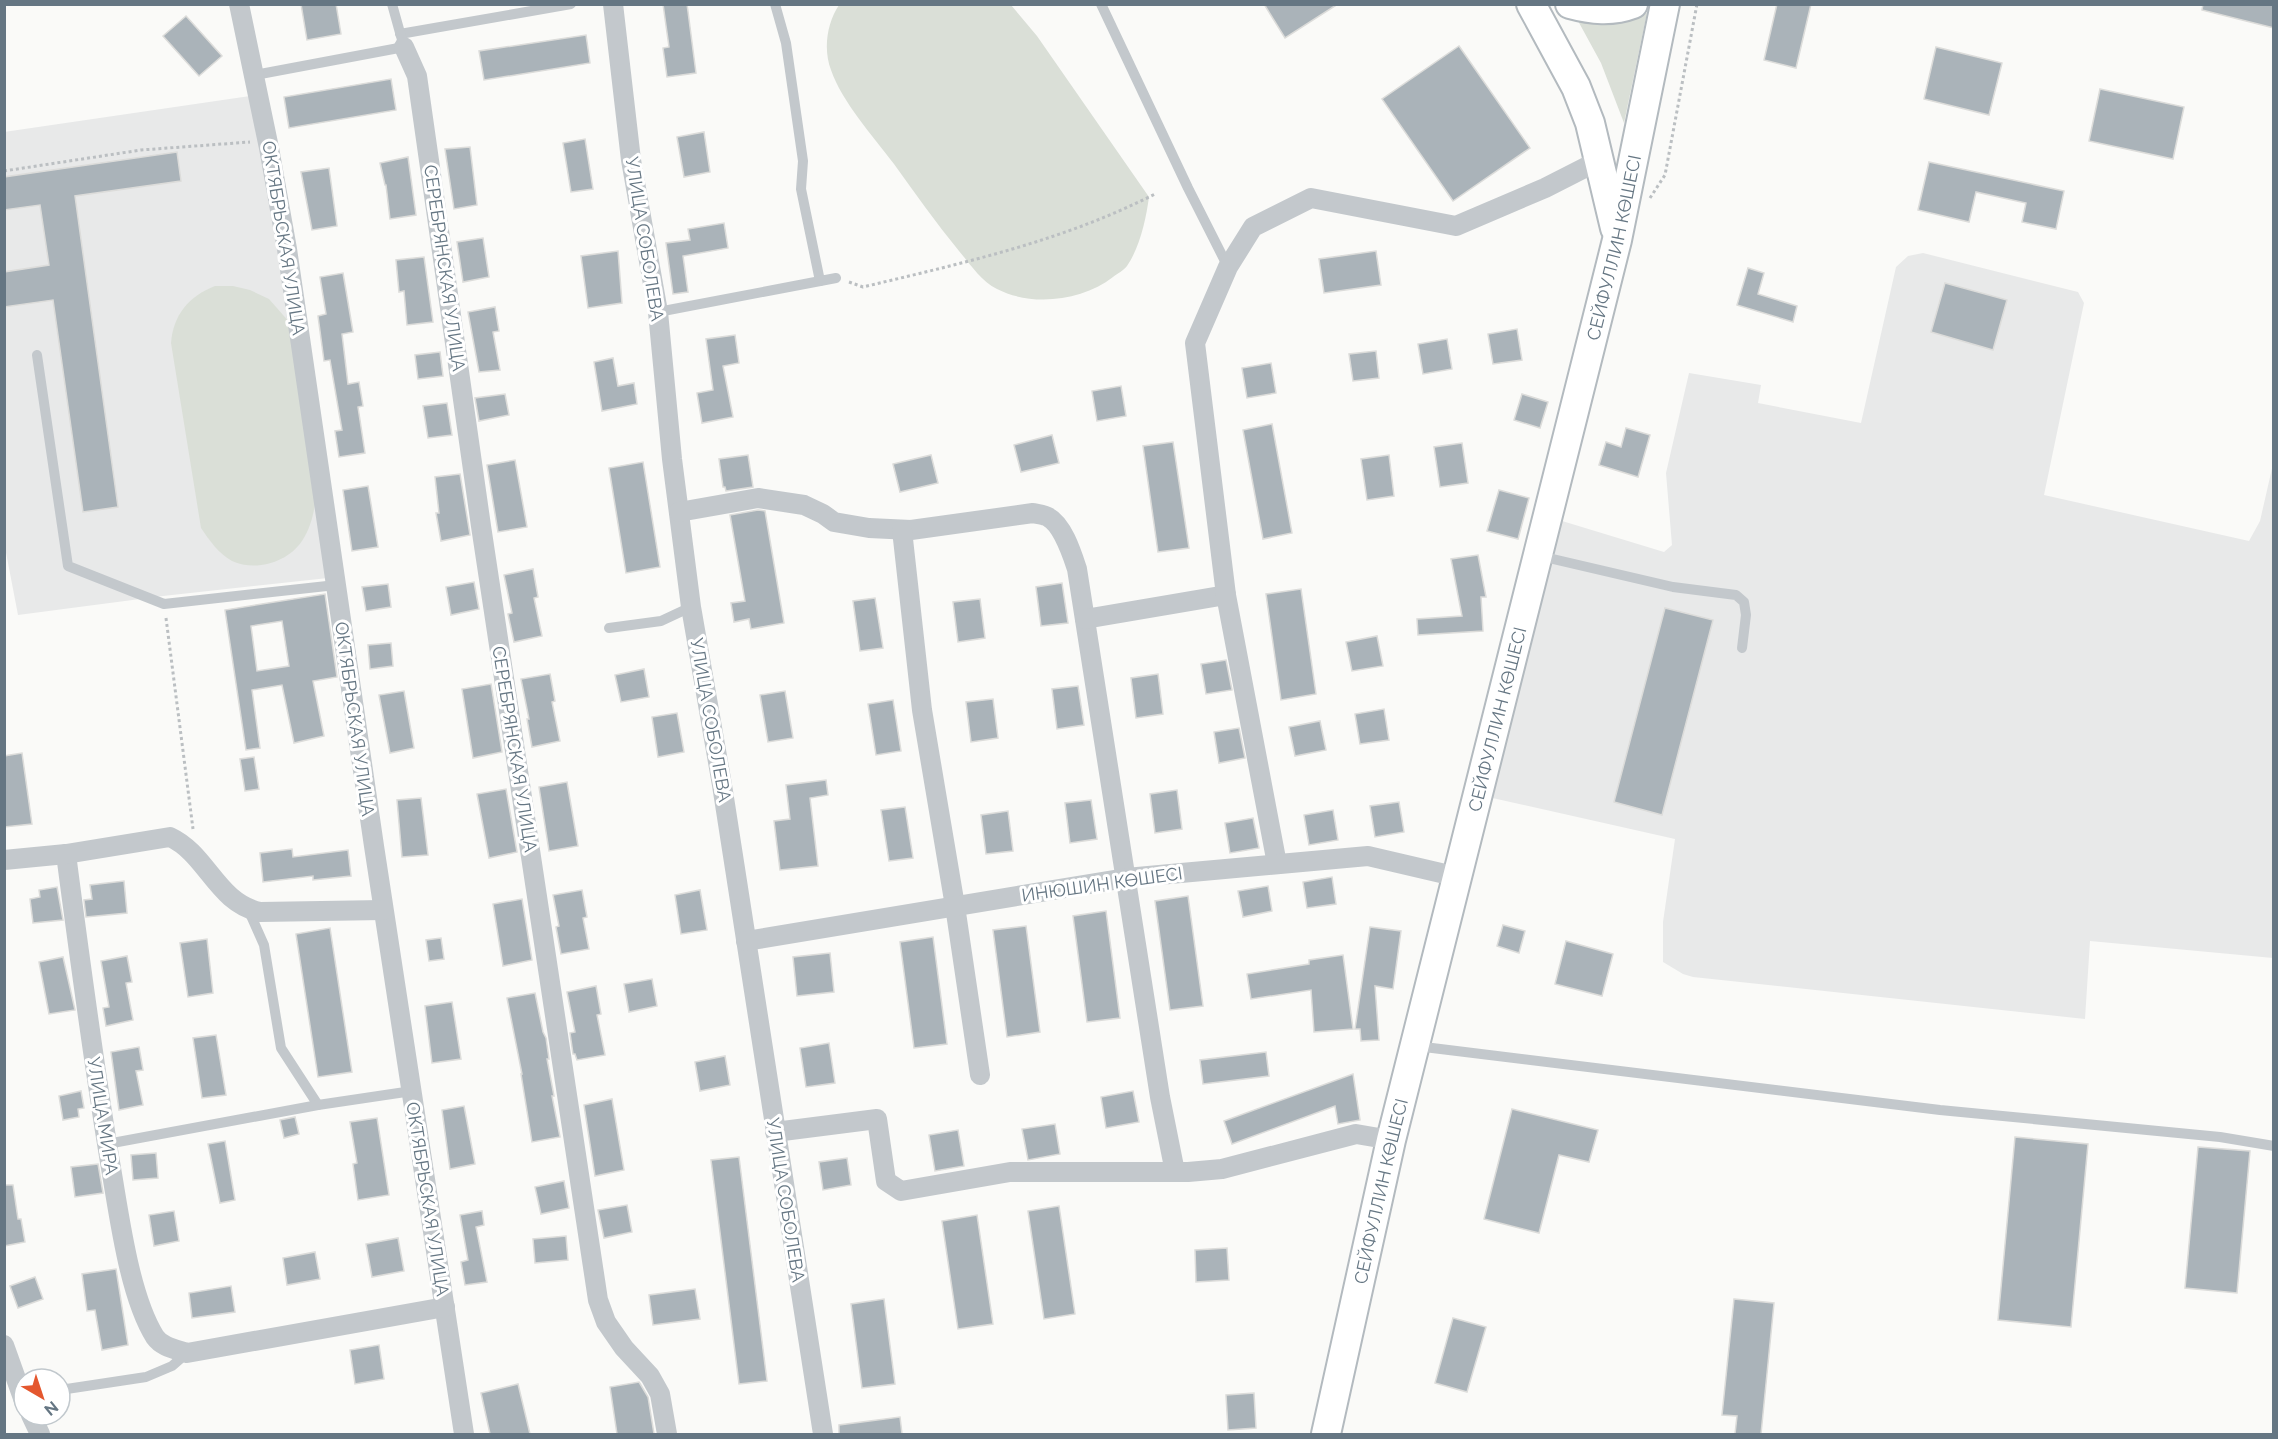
<svg xmlns="http://www.w3.org/2000/svg" width="2278" height="1439" font-family="Raleway,sans-serif">
	<rect width="100%" height="100%" fill="#fafaf8"/>
	<g fill="#e8e9e9">
		<path d="M250,96l22,105 56,377 -165,18 -145,19 -14,-73v-410z"/>
		<path d="M1923,253l155,39 6,11 -40,192 205,46 11,-20 13,-57v494l-183,-17 -5,78 -392,-42 -10,-3 -20,-12v-40l12,-83 -196,-44 70,-278 115,35 8,-7 -6,-72 23,-100 72,12 -3,18 103,20 35,-156 12,-11z"/>
	</g>
	<g fill="#dadfd7">
		<path d="M839,5h172l26,31 112,161c-3,22 -9,50 -22,69 -3,4 -10,8 -14,11 -31,24 -81,30 -116,12 -16,-8 -27,-25 -38,-38 -23,-28 -44,-58 -65,-87 -21,-28 -52,-62 -63,-94 -8,-21 -4,-47 8,-65z"/>
		<path d="M1647,13l-23,110 -23,-60 -24,-44h54z"/>
		<path d="M215,286h18l17,4 19,9 22,25 25,173c-2,16 -5,30 -14,44 -14,21 -46,31 -70,20 -13,-7 -23,-21 -31,-33l-30,-185c2,-28 18,-47 44,-57z"/>
	</g>
	<g fill="#aab3b9" stroke="#dcdcda" stroke-width="1.5" fill-rule="evenodd">
		<path d="M301,4h35l5,30 -34,6z"/>
		<path d="M663,4h24l9,69 -29,4 -4,-29 6,-1z"/>
		<path d="M1264,4h74l-53,34z"/>
		<path d="M1777,4h34l-15,64 -32,-8z"/>
		<path d="M2203,4h71v24l-72,-18z"/>
		<path d="M186,16l36,40 -23,20 -36,-40z"/>
		<path d="M586,35l4,28 -106,17 -5,-29z"/>
		<path d="M1459,46l71,102 -77,53 -71,-102z"/>
		<path d="M1936,47l66,16 -13,52 -65,-16z"/>
		<path d="M391,79l5,31 -107,18 -5,-31z"/>
		<path d="M2100,89l84,18 -11,52 -84,-18z"/>
		<path d="M704,132l6,40 -26,5 -7,-40z"/>
		<path d="M585,139l8,50 -22,3 -8,-49z"/>
		<path d="M470,147l7,58 -23,4 -9,-60z"/>
		<path d="M177,152l4,29 -106,15 43,311 -35,5 -30,-212 -49,7v-35l45,-7 -9,-60 -36,5v-33z"/>
		<path d="M408,157l8,58 -26,4 -4,-34h-1l-5,-22z"/>
		<path d="M1929,162l135,29 -8,38 -34,-7 4,-19 -50,-11 -7,30 -51,-12z"/>
		<path d="M329,168l8,58 -25,4 -11,-58z"/>
		<path d="M724,223l4,25 -45,8 5,36 -15,2 -7,-51 24,-3 -2,-11z"/>
		<path d="M483,238l6,39 -26,5 -6,-40z"/>
		<path d="M618,251l4,52 -34,5 -7,-52z"/>
		<path d="M1376,251l5,34 -57,8 -5,-34z"/>
		<path d="M424,257l9,65 -26,3 -3,-34 -5,1 -3,-32z"/>
		<path d="M1748,268l16,5 -6,21 39,12 -4,16 -56,-17z"/>
		<path d="M343,273l10,59 -11,2 6,50 11,-2 4,24 -5,1 7,46 -26,4 -4,-26 7,-1 -12,-70 -6,1 -6,-45 8,-2 -6,-37z"/>
		<path d="M1945,283l62,17 -14,50 -62,-18z"/>
		<path d="M495,307l4,24 -6,1 7,38 -21,2 -11,-60z"/>
		<path d="M1517,329l5,31 -29,4 -5,-30z"/>
		<path d="M735,335l4,28 -16,3 10,51 -31,6 -5,-30 16,-3 -7,-51z"/>
		<path d="M1447,339l5,30 -29,5 -5,-30z"/>
		<path d="M1376,351l3,27 -26,3 -4,-27z"/>
		<path d="M440,352l3,24 -25,3 -3,-24z"/>
		<path d="M613,358l5,28 16,-3 3,21 -35,7 -8,-49z"/>
		<path d="M1271,363l5,30 -29,5 -5,-30z"/>
		<path d="M1121,386l5,30 -29,5 -5,-30z"/>
		<path d="M505,394l4,21 -30,6 -4,-23z"/>
		<path d="M1522,394l26,8 -8,26 -26,-8z"/>
		<path d="M447,403l5,32 -24,3 -5,-32z"/>
		<path d="M1272,424l20,109 -29,6 -20,-109z"/>
		<path d="M1626,428l24,7 -12,42 -39,-12 7,-23 15,5z"/>
		<path d="M1052,435l7,28 -38,9 -7,-27z"/>
		<path d="M1173,442l16,106 -31,4 -15,-106z"/>
		<path d="M1462,443l6,40 -28,4 -6,-40z"/>
		<path d="M748,455l5,32 -27,4 -1,-4h-2l-4,-28z"/>
		<path d="M931,455l7,28 -38,9 -7,-28z"/>
		<path d="M1389,455l5,41 -27,4 -6,-41z"/>
		<path d="M515,460l12,67 -29,5 -11,-67z"/>
		<path d="M643,462l17,105 -34,6 -17,-105z"/>
		<path d="M460,474l10,61 -29,6 -5,-28h3l-4,-36z"/>
		<path d="M368,486l10,61 -26,4 -9,-61z"/>
		<path d="M1499,490l30,8 -11,41 -31,-8z"/>
		<path d="M758,510l7,1 19,112 -33,6 -2,-10 -15,3 -3,-19 14,-2 -15,-86z"/>
		<path d="M1478,555l8,42h-5l2,34 -65,4 -1,-16 45,-3 -11,-57z"/>
		<path d="M533,569l5,28 -4,1 8,38 -28,6 -6,-28 4,-1 -8,-38z"/>
		<path d="M474,582l5,27 -28,6 -5,-28z"/>
		<path d="M1062,583l6,40 -27,3 -5,-39z"/>
		<path d="M388,584l3,23 -25,4 -4,-24z"/>
		<path d="M1301,589l15,105 -35,6 -15,-106z"/>
		<path d="M325,594l12,83 -24,4 11,55 -30,7 -12,-58 -30,5 8,58 -14,2 -21,-140zM282,621l7,45 -32,5 -6,-45z"/>
		<path d="M875,598l8,50 -23,3 -7,-50z"/>
		<path d="M980,599l5,39 -27,4 -5,-40z"/>
		<path d="M1665,608l48,12 -51,195 -48,-13z"/>
		<path d="M1377,636l6,30 -31,5 -6,-29z"/>
		<path d="M391,643l2,23 -23,3 -2,-24z"/>
		<path d="M1226,660l6,30 -26,4 -5,-30z"/>
		<path d="M644,669l5,28 -28,5 -6,-27z"/>
		<path d="M550,674l5,27 -3,1 8,39 -28,6 -5,-28h2l-8,-40z"/>
		<path d="M1158,674l5,40 -27,4 -5,-40z"/>
		<path d="M491,684l11,68 -29,6 -11,-69z"/>
		<path d="M1078,686l6,39 -27,4 -5,-40z"/>
		<path d="M404,691l10,57 -24,5 -11,-58z"/>
		<path d="M785,691l8,47 -25,4 -8,-47z"/>
		<path d="M993,699l5,39 -27,4 -5,-40z"/>
		<path d="M893,700l8,51 -25,4 -8,-51z"/>
		<path d="M1384,709l5,31 -29,4 -5,-30z"/>
		<path d="M677,713l7,39 -26,5 -6,-40z"/>
		<path d="M1320,721l6,29 -31,6 -6,-29z"/>
		<path d="M1239,728l6,30 -26,5 -5,-31z"/>
		<path d="M22,753l10,71 -28,3v-71z"/>
		<path d="M254,757l5,32 -14,2 -5,-32z"/>
		<path d="M826,780l2,15 -18,3 8,68 -38,4 -6,-49 16,-2 -4,-34z"/>
		<path d="M567,782l11,64 -29,5 -10,-64z"/>
		<path d="M506,789l11,63 -28,6 -12,-64z"/>
		<path d="M1177,790l5,39 -27,4 -5,-39z"/>
		<path d="M421,798l7,57 -26,2 -5,-57z"/>
		<path d="M1091,800l6,39 -27,4 -5,-40z"/>
		<path d="M1399,802l5,30 -29,5 -5,-31z"/>
		<path d="M905,807l8,51 -24,3 -8,-51z"/>
		<path d="M1333,810l5,30 -29,5 -5,-30z"/>
		<path d="M1008,811l5,40 -27,3 -5,-39z"/>
		<path d="M1253,818l6,30 -29,5 -5,-30z"/>
		<path d="M292,849l1,8 55,-7 3,26 -38,4v-4l-50,6 -3,-29z"/>
		<path d="M1332,877l4,27 -29,4 -4,-26z"/>
		<path d="M124,881l3,32 -41,4 -2,-17 8,-1 -2,-14z"/>
		<path d="M1268,886l4,25 -29,6 -5,-26z"/>
		<path d="M57,887l6,33 -30,3 -3,-24 10,-2 -1,-7z"/>
		<path d="M582,890l5,27 -4,1 6,31 -28,5 -5,-27 3,-1 -6,-31z"/>
		<path d="M700,890l7,40 -26,4 -6,-39z"/>
		<path d="M1188,896l15,110 -33,4 -15,-109z"/>
		<path d="M522,899l10,61 -29,6 -10,-62z"/>
		<path d="M1106,911l14,107 -33,4 -14,-106z"/>
		<path d="M1503,925l22,6 -6,22 -22,-7z"/>
		<path d="M1026,926l14,106 -33,5 -14,-107z"/>
		<path d="M1370,927l31,4 -8,58 -18,-3 4,54 -18,1 -1,-12h-5z"/>
		<path d="M330,928l22,144 -34,5 -22,-143z"/>
		<path d="M933,937l14,107 -33,4 -14,-106z"/>
		<path d="M441,938l3,21 -15,2 -3,-21z"/>
		<path d="M207,939l6,54 -25,4 -8,-54z"/>
		<path d="M1566,941l47,13 -11,42 -47,-12z"/>
		<path d="M830,953l4,39 -37,4 -4,-39z"/>
		<path d="M1343,955l10,74 -39,3 -3,-42 -60,9 -4,-25 62,-10v-4z"/>
		<path d="M127,956l5,26 -6,1 7,37 -27,6 -3,-18 6,-1 -8,-46z"/>
		<path d="M63,957l12,53 -26,4 -10,-52z"/>
		<path d="M652,979l5,27 -28,6 -5,-28z"/>
		<path d="M596,986l5,28 -4,1 8,40 -28,5 -2,-6h-2l-3,-21 5,-1 -8,-40z"/>
		<path d="M535,993l8,39 3,6 3,21h-2l7,37h-2l8,41 -28,5 -11,-68h1l-15,-76z"/>
		<path d="M452,1002l9,57 -29,4 -7,-57z"/>
		<path d="M216,1035l10,60 -24,3 -9,-60z"/>
		<path d="M829,1043l6,40 -29,4 -6,-39z"/>
		<path d="M139,1047l4,23 -7,1 7,34 -24,5 -8,-58z"/>
		<path d="M1266,1052l3,24 -66,8 -3,-24z"/>
		<path d="M725,1056l5,29 -30,6 -5,-29z"/>
		<path d="M1353,1074l7,46 -22,4 -3,-18 -103,38 -8,-23z"/>
		<path d="M81,1091l3,17 -6,1 1,8 -16,3 -4,-24z"/>
		<path d="M1133,1091l6,31 -33,6 -5,-31z"/>
		<path d="M612,1099l12,71 -29,6 -11,-71z"/>
		<path d="M464,1106l11,58 -25,5 -8,-59z"/>
		<path d="M1512,1109l86,21 -9,32 -30,-7 -20,78 -55,-14z"/>
		<path d="M295,1117l4,17 -15,4 -4,-18z"/>
		<path d="M377,1118l12,77 -31,5 -5,-36 4,-1 -7,-41z"/>
		<path d="M1055,1124l5,30 -32,6 -6,-31z"/>
		<path d="M958,1130l6,36 -29,5 -6,-36z"/>
		<path d="M2015,1137l73,7 -17,183 -73,-7z"/>
		<path d="M225,1141l10,59 -15,3 -12,-59z"/>
		<path d="M2198,1147l52,4 -13,142 -52,-5z"/>
		<path d="M156,1153l2,25 -25,2 -2,-25z"/>
		<path d="M739,1157l28,224 -28,3 -28,-224z"/>
		<path d="M847,1158l4,27 -28,5 -4,-28z"/>
		<path d="M98,1164l5,29 -28,4 -4,-30z"/>
		<path d="M564,1181l5,27 -28,6 -6,-27z"/>
		<path d="M4,1185h9l5,34h3l4,23 -21,4z"/>
		<path d="M627,1205l5,27 -28,6 -6,-28z"/>
		<path d="M1059,1206l16,108 -31,5 -16,-108z"/>
		<path d="M174,1211l5,30 -25,5 -5,-31z"/>
		<path d="M482,1211l2,14 -8,2 11,55 -22,3 -4,-23 7,-2 -8,-45z"/>
		<path d="M977,1215l16,109 -35,5 -16,-108z"/>
		<path d="M566,1236l2,24 -33,3 -2,-24z"/>
		<path d="M398,1238l6,33 -32,6 -6,-33z"/>
		<path d="M1227,1248l2,32 -33,2 -1,-32z"/>
		<path d="M315,1252l5,27 -33,6 -4,-27z"/>
		<path d="M116,1269l12,76 -26,5 -7,-40 -8,1 -5,-37z"/>
		<path d="M35,1277l8,22 -25,9 -8,-22z"/>
		<path d="M231,1286l4,26 -43,6 -3,-25z"/>
		<path d="M695,1289l5,30 -47,6 -4,-30z"/>
		<path d="M884,1299l11,85 -33,4 -11,-84z"/>
		<path d="M1734,1299l40,4 -13,131h-26l2,-18 -15,-1z"/>
		<path d="M1453,1318l33,9 -19,65 -32,-9z"/>
		<path d="M379,1345l5,34 -29,5 -5,-34z"/>
		<path d="M639,1382l9,15 6,37h-37l-7,-47z"/>
		<path d="M518,1384l12,50h-40l-9,-41z"/>
		<path d="M1254,1393l2,35 -28,2 -2,-35z"/>
		<path d="M900,1417l2,17h-63v-9z"/>
	</g>
	<g fill="none" stroke-linecap="round" stroke-linejoin="round">
		<g stroke="#b3babf" stroke-width="32">
			<g id="secondary">
				<path d="M1531,4l45,83 14,36 25,105"/>
				<path d="M1570,4c22,6 42,8 63,0"/>
				<path id="s1" d="M1326,1434l65,-294 226,-900 48,-236"/>
			</g>
		</g>
		<g stroke="#bbbfc2" stroke-width="3" stroke-dasharray="3 3" stroke-linecap="butt">
			<path d="M4,171l137,-21 109,-8"/>
			<path d="M1650,198l15,-23 32,-171"/>
			<path d="M849,282l14,5c100,-24 200,-46 292,-93"/>
			<path d="M166,618l27,211"/>
		</g>
		<g stroke="#c3c8cc" stroke-width="10">
			<path d="M775,4l11,39 17,118 -2,28 19,92"/>
			<path d="M1101,4l87,184 40,79"/>
			<path d="M400,34l171,-30"/>
			<path d="M255,75l149,-28 -12,-43"/>
			<path d="M658,312l178,-34"/>
			<path d="M37,355l31,211 96,38 172,-19"/>
			<path d="M1540,556l133,31 63,8 8,7 2,13 -4,33"/>
			<path d="M609,628l52,-7 30,-14"/>
			<path d="M248,909l16,36 17,103 37,57"/>
			<path d="M1416,1046l524,64 280,27 54,9"/>
			<path d="M107,1144l211,-39 94,-14"/>
			<path d="M60,1390l86,-13 26,-11 15,-13"/>
		</g>
		<g stroke="#c3c8cc" stroke-width="20">
			<path d="M239,4l30,144 18,101 87,597 90,588"/>
			<path d="M613,4l18,156 27,152 14,147 19,148 31,178 101,649"/>
			<path d="M404,47l13,29 64,450 117,774 8,22 18,26 26,28 10,18 7,40"/>
			<path d="M679,512l79,-14 46,7 19,9 11,8 35,6 42,2 122,-17c4,1 12,2 15,4 15,8 24,37 29,52l83,528 15,75"/>
			<path d="M902,530l20,180 33,196 25,169"/>
			<path d="M1085,619l141,-24"/>
			<path d="M66,854c14,107 28,214 46,320 8,47 18,123 43,163 7,10 20,12 32,16l258,-46"/>
			<path d="M4,860l62,-6 104,-17c37,17 47,66 90,75l123,-2"/>
			<path d="M1277,864l-51,-269 -31,-252 33,-76 25,-40 58,-29 145,28 89,-38 55,-28"/>
			<path d="M746,941l380,-63 242,-22 90,21"/>
			<path d="M775,1132l102,-13 9,62 15,10 109,-19h178l34,-3 134,-35 35,6"/>
			<path d="M4,1345l20,56"/>
			<path d="M31,1415l9,19"/>
		</g>
		<use href="#secondary" stroke="#fff" stroke-width="28"/>
	</g>
	<g text-anchor="middle" dominant-baseline="central" stroke-width="6" stroke-linejoin="round" paint-order="stroke">
		<g font-size="18" fill="#657683" stroke="#fff">
			<text transform="translate(284 238) rotate(81)">ОКТЯБРЬСКАЯ УЛИЦА</text>
			<text transform="translate(645 239) rotate(81)">УЛИЦА СОБОЛЕВА</text>
			<text stroke="none"><textPath href="#s1" startOffset="1221">СЕЙФУЛЛИН КӨШЕСІ</textPath></text>
			<text transform="translate(445 268) rotate(82)">СЕРЕБРЯНСКАЯ УЛИЦА</text>
			<text transform="translate(355 719) rotate(82)">ОКТЯБРЬСКАЯ УЛИЦА</text>
			<text transform="translate(711 720) rotate(80)">УЛИЦА СОБОЛЕВА</text>
			<text stroke="none"><textPath href="#s1" startOffset="735">СЕЙФУЛЛИН КӨШЕСІ</textPath></text>
			<text transform="translate(515 749) rotate(81)">СЕРЕБРЯНСКАЯ УЛИЦА</text>
			<text transform="translate(1102 884) rotate(-8)">ИНЮШИН КӨШЕСІ</text>
			<text transform="translate(103 1116) rotate(81)">УЛИЦА МИРА</text>
			<text stroke="none"><textPath href="#s1" startOffset="249">СЕЙФУЛЛИН КӨШЕСІ</textPath></text>
			<text transform="translate(428 1199) rotate(81)">ОКТЯБРЬСКАЯ УЛИЦА</text>
			<text transform="translate(786 1200) rotate(81)">УЛИЦА СОБОЛЕВА</text>
		</g>
	</g>
	<rect width="2278" height="1439" fill="none" stroke="#657683" stroke-width="12"/>
	<g transform="translate(42 1397) rotate(141)"><circle r="28" fill="#ffffff" stroke="#c1c8cd" stroke-width="1.5"/>
	<path d="M0-4.5L10 22L0 15L-10 22Z" fill="#e4572e"/>
	<text y="-9" font-size="16" font-weight="bold" text-anchor="middle" fill="#657683">N</text>
	</g>
</svg>
